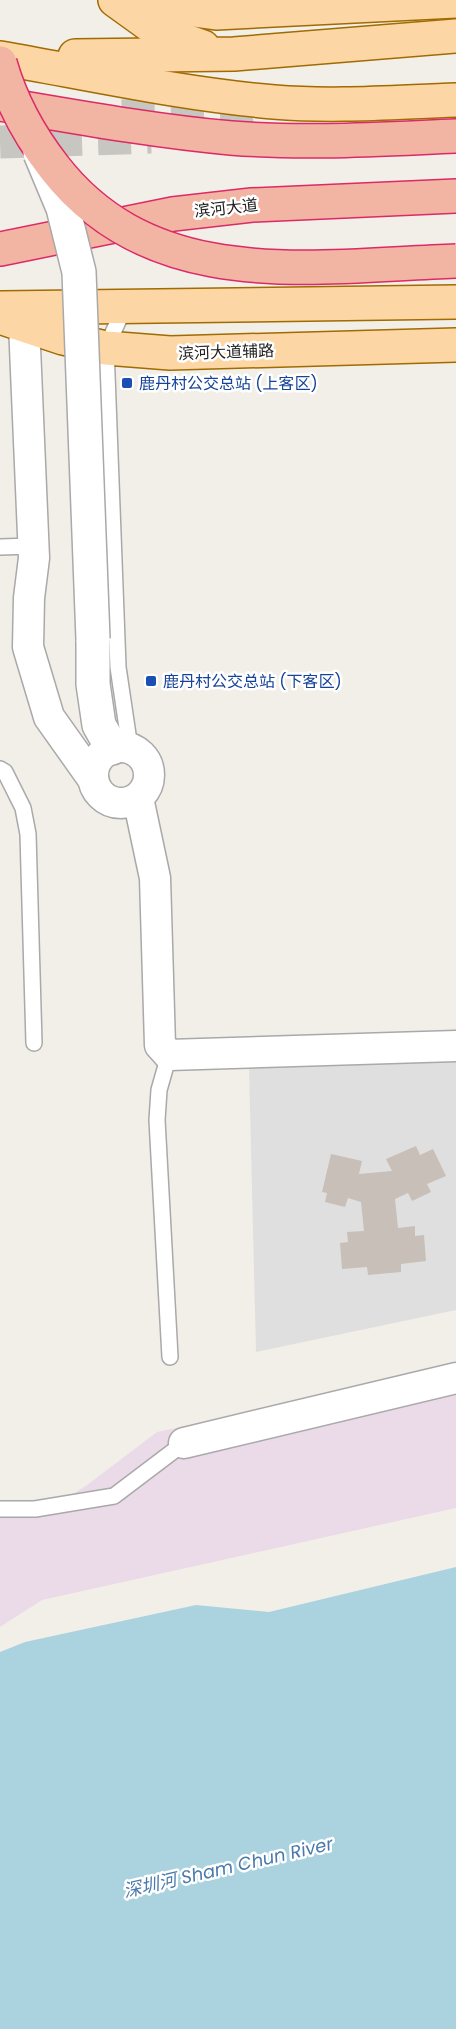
<svg xmlns="http://www.w3.org/2000/svg" width="456" height="2029" font-family="Poppins,'Noto Sans SC',sans-serif">
	<rect width="100%" height="100%" fill="#f2efe9"/>
	<path fill="#e0dfdf" d="M456,1062v248l-200,42 -7,-285z"/>
	<path fill="#ebdbe8" d="M456,1369v139l-414,92 -42,27v-111l37,1 50,-32 70,-53z"/>
	<path fill="#aad3df" d="M456,1567v462h-456v-377l25,-10 171,-37 73,7z"/>
	<path fill="#c7bfb8" d="M416,1146l4,9 13,-6 13,27 -19,8 4,8 -19,9 -4,-8 -13,6 3,29 17,-2v10l9,-1 2,26 -25,3v8l-33,3 -1,-8 -25,2 -2,-26 8,-1 -1,-10 17,-1 -3,-29 -13,-4 -3,9 -20,-5 2,-9 -5,-1 9,-38 31,7 -3,13 33,-3 -6,-12z"/>
	<g fill="none" stroke-linecap="round" stroke-linejoin="round">
		<g stroke="#c8c6c1" stroke-width="33" stroke-dasharray="33 16" stroke-linecap="butt">
			<path d="M122,116l140,-6"/>
			<path d="M0,142l151,-5"/>
		</g>
		<g stroke="#a9a9a9" stroke-width="18">
			<g id="service">
				<path d="M125,306l-19,42 12,319 12,81"/>
				<path d="M0,547l33,-1"/>
				<path d="M0,769l5,3 18,36 5,26 6,209"/>
				<path d="M169,1055l-10,35 -2,30 13,237"/>
				<path d="M0,1509h35l79,-13 70,-53"/>
			</g>
		</g>
		<g stroke="#a9a9a9" stroke-width="33">
			<g id="minor">
				<path d="M24,324l10,234 -5,40 -1,49 21,70 44,62"/>
				<circle cx="121" cy="775" r="28"/>
				<path d="M138,798l17,80 5,167 9,10 287,-9"/>
				<path d="M184,1443l272,-65"/>
			</g>
		</g>
		<g stroke="#a9a9a9" stroke-width="36">
			<path id="tertiary" d="M93,639v45l6,41 13,23"/>
		</g>
		<g stroke="#a06b00" stroke-width="36">
			<g id="primary">
				<path d="M115,0l43,31 45,16"/>
				<path d="M154,0l25,8 37,5 240,-12"/>
				<path d="M75,56l159,-2 222,-18"/>
				<path d="M0,58c91,16 182,36 274,44 61,5 121,0 182,-2"/>
				<path d="M2,308l454,-6"/>
				<path d="M0,317l63,21 43,10 64,5 286,-8"/>
			</g>
		</g>
		<g stroke="#dc2a67" stroke-width="36">
			<g id="trunk">
				<path d="M0,104c77,13 154,27 231,34 75,6 151,1 225,-2"/>
				<path d="M0,249l173,-35 79,-9 204,-9"/>
			</g>
		</g>
		<use href="#service" stroke="#fff" stroke-width="15"/>
		<use href="#minor" stroke="#fff" stroke-width="30"/>
		<use href="#tertiary" stroke="#fff" stroke-width="33"/>
		<use href="#primary" stroke="#fcd6a4" stroke-width="33"/>
		<use href="#trunk" stroke="#f2b4a3" stroke-width="33"/>
		<g stroke="#a9a9a9" stroke-width="36" stroke-linecap="butt">
			<path id="tertiary-bridge" d="M40,153l23,55 16,64 14,367"/>
		</g>
		<g stroke="#dc2a67" stroke-width="36" stroke-linecap="butt">
			<path id="trunk-bridge" d="M0,63c11,39 29,72 54,104 99,128 260,99 402,94"/>
		</g>
		<use href="#tertiary-bridge" stroke="#fff" stroke-width="33"/>
		<use href="#trunk-bridge" stroke="#f2b4a3" stroke-width="33"/>
	</g>
	<g fill="#1a4fb4" stroke="#fff" stroke-width="2">
		<rect x="121" y="377" width="12" height="12" rx="3"/>
		<rect x="145" y="675" width="12" height="12" rx="3"/>
	</g>
	<g text-anchor="middle" dominant-baseline="central" stroke-width="5" stroke-linejoin="round" paint-order="stroke">
		<g font-size="16" fill="#222" stroke="#fff">
			<text transform="translate(226 208) rotate(-6)">滨河大道</text>
			<text transform="translate(226 352) rotate(-2)">滨河大道辅路</text>
		</g>
		<g font-size="16" fill="#164399" stroke="#fff" text-anchor="start">
			<text x="139" y="383">鹿丹村公交总站 (上客区)</text>
			<text x="163" y="681">鹿丹村公交总站 (下客区)</text>
		</g>
		<g font-size="18" font-style="italic" fill="#4a7aab" stroke="#fff">
			<text transform="translate(228 1867) rotate(-13)">深圳河 Sham Chun River</text>
		</g>
	</g>
</svg>
